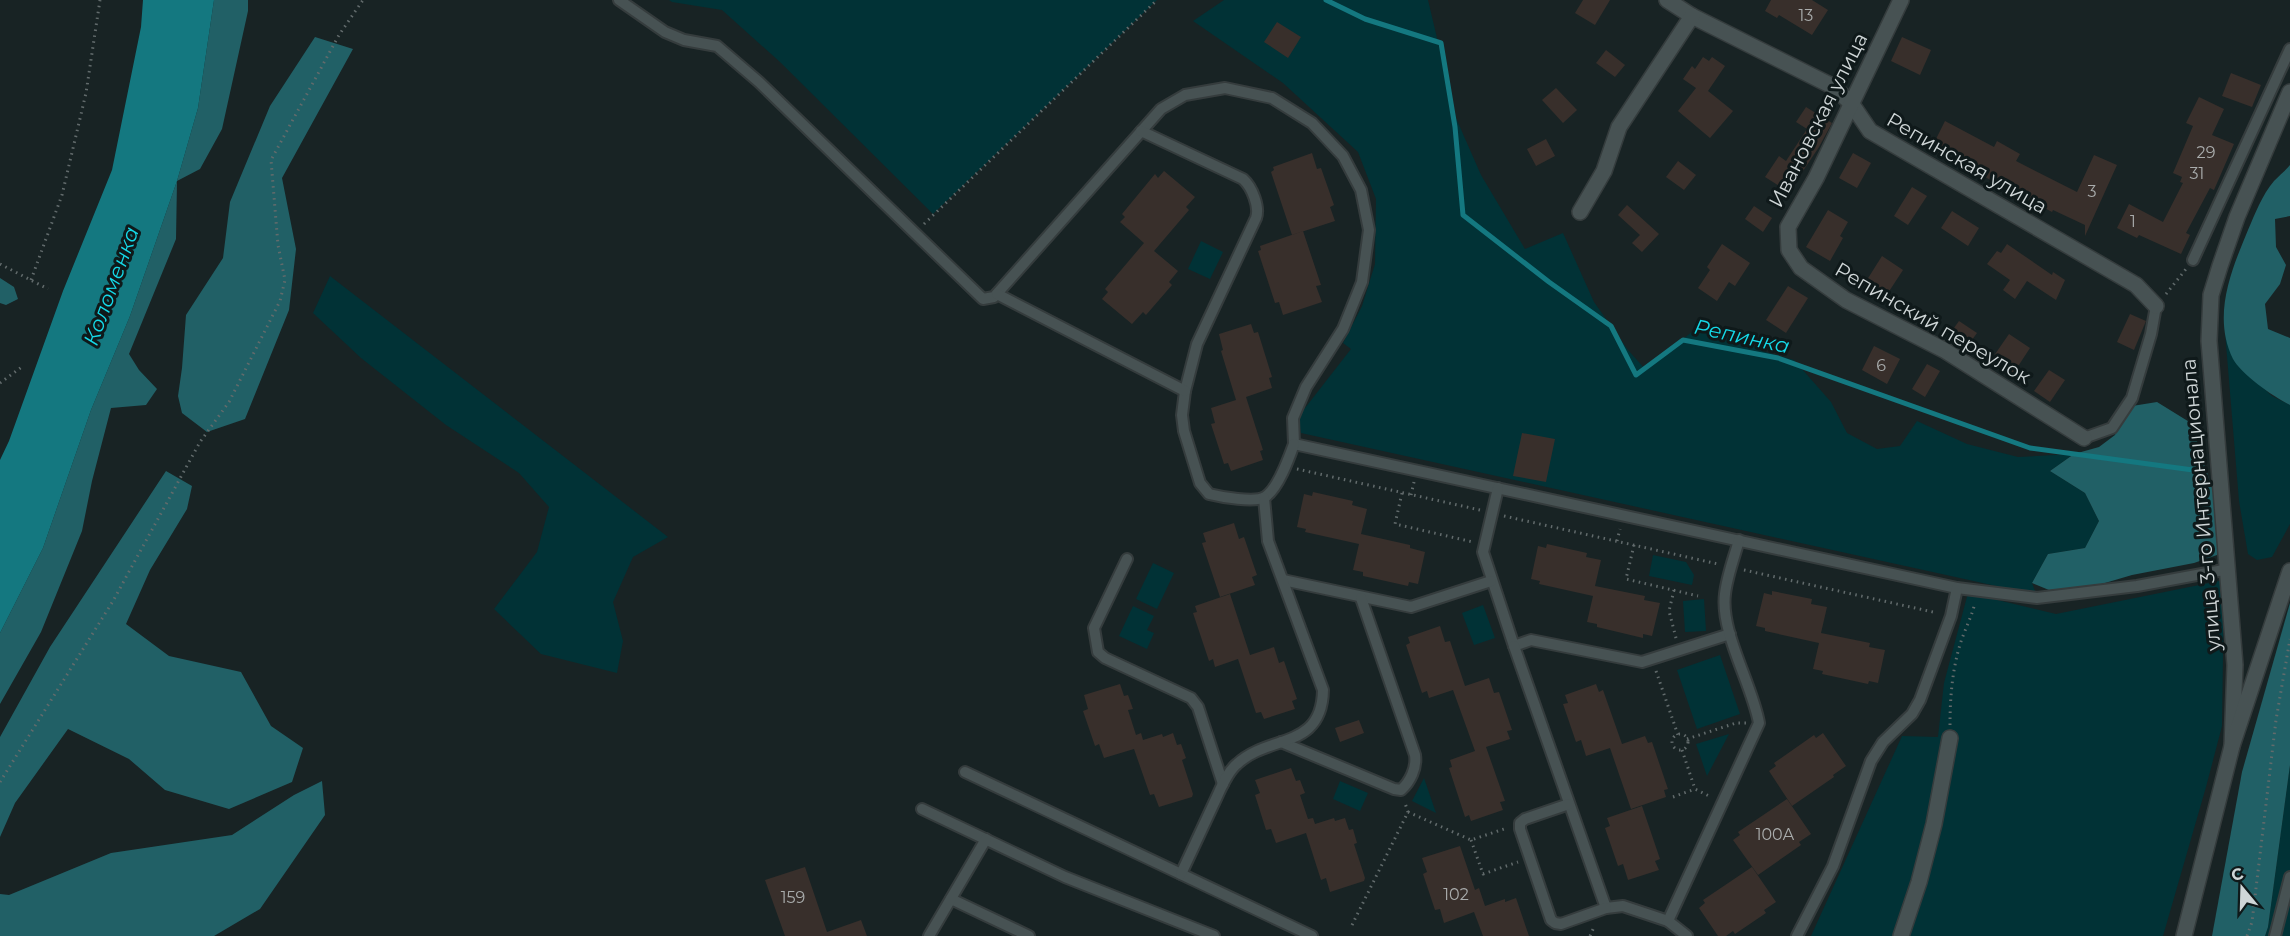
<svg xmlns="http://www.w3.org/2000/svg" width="2290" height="936" font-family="Montserrat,sans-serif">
	<rect width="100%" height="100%" fill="#182324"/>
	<g fill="#013236">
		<path d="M669,0h488l-224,214 -153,-152 -58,-52 -50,-8z"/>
		<path d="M1224,0h204l28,118 25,57 44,74 38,-16 31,69 34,48 18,20 48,-40 51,8 14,12 35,10 37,42 16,31 30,16 23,-3 17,-25 50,23 51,13 56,-3 -24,17 35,22 14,28 -14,27 -37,6 -16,29 3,8h-16l-718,-158 -3,-16 53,-68 -8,-6 19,-37 13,-42 1,-65 -18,-47 -75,-69 -90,-62z"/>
		<path d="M1201,241l22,11 -13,27 -22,-10z"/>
		<path d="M330,276l338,261 -35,20 -20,45 10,39 -6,32 -76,-19 -47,-45 43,-57 12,-45 -30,-34 -73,-48 -85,-67 -48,-45z"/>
		<path d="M2225,332l9,28 38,36 18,9v119l-18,33 -15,3 -9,-6 -9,-53z"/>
		<path d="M1653,555l33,7 8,13 -2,10 -43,-9z"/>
		<path d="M1153,563l21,10 -17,36 -21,-10z"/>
		<path d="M2224,580l-2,146 -16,61 -43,149h-352l91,-200 36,1 6,-54 24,-90 88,21z"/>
		<path d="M1704,599l2,32 -21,1 -2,-31z"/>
		<path d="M1483,605l12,33 -21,7 -12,-32z"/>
		<path d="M1133,606l21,10 -7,14 7,3 -7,16 -28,-13z"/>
		<path d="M1720,655l20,59 -43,15 -20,-59z"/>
		<path d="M1729,734l-22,42 -11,-32z"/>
		<path d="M2290,765v171h-25l3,-9z"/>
		<path d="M1424,778l12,35 -24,-12z"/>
		<path d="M1340,781l28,12 -8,18 -27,-12z"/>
	</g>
	<g fill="#216066">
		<path d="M214,0h34v11l-26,118 -22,40 -23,12 -1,58 -47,115 10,16 18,19 -11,16 -35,3 -19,73 -10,50 -41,101 -41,72v-71l43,-85 48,-138 39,-94 47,-135 21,-73z"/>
		<path d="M315,37l38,12 -71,129 14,71 -7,61 -44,109 -38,13 -25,-19 -4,-17 4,-28 4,-53 37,-57 7,-56 40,-96z"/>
		<path d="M2290,165v51l-15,3 1,28 10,18 -6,19 -15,20 3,25 22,9v67c-15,-7 -49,-31 -57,-46 -21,-43 -2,-88 15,-129 7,-16 14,-35 26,-49 5,-5 11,-10 16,-16z"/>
		<path d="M0,278l14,9 4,12 -12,6 -6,-2z"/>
		<path d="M2157,402l34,21 22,68 5,31 -1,33 -23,8 -62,12 -44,13 -39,2 -17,-7 16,-29 37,-6 14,-27 -14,-28 -35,-22 24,-17 25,-7 16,-12 11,-28z"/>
		<path d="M166,471l26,15 -5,23 -37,61 -24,54 43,32 72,16 30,54 32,22 -11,34 -63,27 -64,-19 -36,-31 -61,-30 -53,74 -15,34v-100l50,-90z"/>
		<path d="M2290,603v162l-22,162 -3,9h-53l30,-164z"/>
		<path d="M322,781l3,34 -65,94 -46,27h-214v-42l9,1 102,-42 121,-18 62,-40z"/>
	</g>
	<path fill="#147880" d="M143,0h71l-16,108 -21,73 -47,135 -39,94 -48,138 -43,85v-173l9,-19 54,-150 49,-121 29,-143z"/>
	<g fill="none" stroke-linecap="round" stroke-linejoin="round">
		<path stroke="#147880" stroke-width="5" d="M1326,0l39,19 76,24 14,84 8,88 86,67 62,44 25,49 47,-35 95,18 252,90 163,22"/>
	</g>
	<g fill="#382f2b">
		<path d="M1583,0h27l-15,25 -20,-12z"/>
		<path d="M1771,0h41l16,10 -16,25 -33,-20 -2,3 -12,-7z"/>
		<path d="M1277,22l24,15 -13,21 -24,-16z"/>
		<path d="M1902,37l29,13 -11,25 -29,-14z"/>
		<path d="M1606,50l19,15 -10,12 -19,-14z"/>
		<path d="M1703,57l6,4 3,-4 13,9 -17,25 25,20 -23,27 -32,-27 18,-23 -13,-9 9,-13 3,3z"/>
		<path d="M2231,73l30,12 -9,22 -30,-11z"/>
		<path d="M1556,88l21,22 -14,13 -21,-23z"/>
		<path d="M2199,97l25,12 -12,26 22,9 -20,46 -4,-2 -24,45 4,2 -9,19 -42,-19 -2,3 -20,-10 12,-24 34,18 20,-39 -3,-1 2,-5 -9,-4 20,-47 -7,-3z"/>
		<path d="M1806,107l26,16 -13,24 -30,45 -24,-15 14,-21 7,5 21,-32 -11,-7z"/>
		<path d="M1945,121l49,26 3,-6 23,13 -4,7 61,31 17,-37 23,10 -32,71v-11l-32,-15 -1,2 -73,-38 3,-5 -33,-16 -2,4 -16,-8z"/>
		<path d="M1546,139l9,17 -19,10 -9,-17z"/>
		<path d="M1312,153l5,16 4,-1 13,37 -4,2 5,14 -43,14 -21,-63 3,-2 -1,-3z"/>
		<path d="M1853,153l18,10 -14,25 -18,-10z"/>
		<path d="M1678,161l18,14 -12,15 -18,-13z"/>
		<path d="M1164,171l31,26 -9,10 3,3 -35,41 24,20 -9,11 3,3 -26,30 -3,-3 -11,12 -30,-25 6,-7 -3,-3 39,-46 -24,-21 5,-5 -3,-3 33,-40 3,4z"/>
		<path d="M1912,187l15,9 -19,29 -14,-9z"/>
		<path d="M1627,205l32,29 -17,18 -10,-9 8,-8 -22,-20z"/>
		<path d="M1754,206l18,12 -9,14 -18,-13z"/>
		<path d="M1828,210l20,12 -8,14 3,2 -13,23 -24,-14z"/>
		<path d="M1952,211l27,17 -11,18 -27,-18z"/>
		<path d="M1303,231l18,54 -5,1 6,16 -39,13 -4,-13 -4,1 -17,-52 3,-1 -1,-4z"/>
		<path d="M1722,244l28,19 -15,23 -6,-4 -12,19 -19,-13 12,-18 -3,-3z"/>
		<path d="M2007,244l45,31 1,-3 12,8 -9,20 -29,-19 -12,18 -12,-9 7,-10 -23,-16 10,-13 4,2z"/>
		<path d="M1882,256l21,14 -17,26 -21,-13z"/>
		<path d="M1788,286l20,12 -22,35 -20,-13z"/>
		<path d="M2130,314l16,7 -12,29 -17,-8z"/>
		<path d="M1959,321l18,12 -13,18 -18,-12z"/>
		<path d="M1251,324l3,9 4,-1 14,45 -3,1 3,10 -26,9 17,53 -3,1 3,9 -32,11 -3,-8 -4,1 -13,-40 4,-1 -4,-15 25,-8 -15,-49 2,-1 -4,-16z"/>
		<path d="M2009,334l21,14 -17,26 -22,-14z"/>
		<path d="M1874,346l26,13 -13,25 -25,-14z"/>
		<path d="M1927,364l13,7 -15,26 -13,-8z"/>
		<path d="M2049,370l16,10 -15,22 -16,-11z"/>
		<path d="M1522,433l33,6 -9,43 -33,-6z"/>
		<path d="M1313,492l40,9 -1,4 15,4 -6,25 49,11v3l15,4 -7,32 -9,-2 -1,4 -45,-10v-4l-10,-2 6,-26 -54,-12 1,-3 -9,-2 7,-33 8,2z"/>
		<path d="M1234,523l5,16 5,-2 13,38 -5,2 3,8 -35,12 -18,-54 4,-1 -3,-9z"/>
		<path d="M1547,544l40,9 -1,4 15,3 -6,26 50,10 -1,4 16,3 -8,33 -9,-2v4l-46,-11v-3l-10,-2 6,-26 -54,-12 1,-3 -9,-2 7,-33 8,2z"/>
		<path d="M1772,591l40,8 -1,5 16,3 -6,26 49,10 -1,4 16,3 -7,33 -9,-2 -1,3 -46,-10 1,-3 -10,-2 6,-26 -54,-12v-3l-9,-2 8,-33 8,2z"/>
		<path d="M1230,594l20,61 24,-8 5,16 5,-2 13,38 -5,2 3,8 -31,10 -3,-7 -5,1 -18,-54 -23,8 -2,-8 -4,2 -16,-48 4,-1 -2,-6z"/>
		<path d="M1440,626l5,16 5,-1 15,45 24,-8 5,15 5,-1 13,38 -5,1 3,8 -24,8 19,54 -5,1 3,8 -32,11 -2,-6 -4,2 -16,-49 3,-1 -2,-7 25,-9 -22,-61 -24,8 -2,-7 -5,2 -16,-48 4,-2 -2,-6z"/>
		<path d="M1120,684l4,12 4,-1 5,14 -5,1 8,25 5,-2 2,7 19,-6 1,3 10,-4 4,12 4,-1 5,14 -4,2 11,34 -1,3 -33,10 -5,-13 -4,1 -16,-46 -30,9 -5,-14 -4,2 -12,-35 5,-2 -4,-14z"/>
		<path d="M1596,684l3,8 4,-2 19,54 23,-8 3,7 4,-1 16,47 -4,1 2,7 -35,12 -21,-61 -24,8 -5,-16 -5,2 -13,-38 5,-1 -3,-8z"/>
		<path d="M1359,720l5,13 -24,9 -5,-14z"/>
		<path d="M1823,733l23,33 -13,9 1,2 -42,29 -23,-35 7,-5 -2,-3 40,-28 2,3z"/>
		<path d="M1291,768l5,13 4,-1 5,13 -5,2 8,24 5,-1 2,6 19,-6 1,3 10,-3 4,12 4,-1 4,14 -3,1 11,34 -1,3 -34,11 -4,-14 -5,2 -15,-47 -30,10 -5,-14 -5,1 -11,-35 5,-2 -5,-13z"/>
		<path d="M1787,799l24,35 -12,8 2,3 -43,30 -25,-35 7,-5 -2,-3z"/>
		<path d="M1642,806l18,53 -5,2 4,9 -31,10 -5,-16 -5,2 -13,-38 5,-2 -3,-8z"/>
		<path d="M1460,846l15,44 4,-2 6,18 20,-7v3l11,-4 13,38h-46l-9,-24 -30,11 -4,-14 -5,1 -12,-36 4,-2 -5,-14z"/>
		<path d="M805,867l22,65 34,-12 6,16h-82l-20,-56z"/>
		<path d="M1752,867l24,35 -12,8 2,3 -31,21 -2,-3 -7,5h-8l-19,-28 6,-5 -2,-3z"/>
	</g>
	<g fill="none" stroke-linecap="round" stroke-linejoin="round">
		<g stroke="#353c3d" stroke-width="14">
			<g id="service">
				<path d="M619,0l46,32 19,8 33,6 42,36 224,217 11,-2 167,-188 24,-14 40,-7 47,10 40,25 31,33 18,34 8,40 -7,52 -19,47 -37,58 -13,31 1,26 663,144 80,10 100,-12 92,-17"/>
				<path d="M1141,131l102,48c9,8 17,28 13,39l-59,126 -12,47 -3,24 2,16 16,52 9,11c12,3 46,9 56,3 13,-8 24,-39 29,-53"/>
				<path d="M2193,260l97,-211"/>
				<path d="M997,294l188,97"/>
				<path d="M2084,438l28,-10 20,-30 19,-64 5,-28"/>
				<path d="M1498,488l-15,64 31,94 17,-6 111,22 88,-28"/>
				<path d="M1127,559l-33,69 4,24 7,6 86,40 7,9 25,77"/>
				<path d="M1283,580l128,27 80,-26"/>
				<path d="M1514,646l92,262 17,-2 45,15"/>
				<path d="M1281,742l113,47 7,1c9,-8 16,-22 14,-35l-54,-157"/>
				<path d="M965,772l347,164"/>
				<path d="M1569,804l-44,15 -5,4v6l31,91 4,3 6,1 45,-16"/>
				<path d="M922,809l143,68 149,59"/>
				<path d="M1181,874c11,-24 22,-47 33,-71 6,-12 12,-30 23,-39 32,-30 85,-14 86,-74l-55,-149 -4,-43"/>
				<path d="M951,899l78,37"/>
				<path d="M929,936l57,-97"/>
				<path d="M1687,936l-19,-15 91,-198c-7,-39 -39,-91 -34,-129 2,-18 9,-36 14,-54"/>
				<path d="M1797,936l36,-70 38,-105 12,-19 29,-28 8,-14 31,-84 6,-28"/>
				<path d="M2275,936l15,-59"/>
			</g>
		</g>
		<g stroke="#353c3d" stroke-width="18">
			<g id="minor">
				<path d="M1667,0l25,16 140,70 19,17 19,28 266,154 20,21"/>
				<path d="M1901,0l-85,178 -28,49 1,23 12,18 45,32 98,50 140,88"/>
				<path d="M1580,212l24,-41 15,-44 73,-111"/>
				<path d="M1901,936l18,-54 15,-58 16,-86"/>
			</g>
		</g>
		<g stroke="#353c3d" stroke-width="18">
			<g id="secondary">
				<path d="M2232,746l3,-81 -26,-324 2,-46 9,-29 17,-49 53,-125"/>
				<path d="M2184,936l48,-190 58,-175"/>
			</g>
		</g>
		<g stroke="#626b6c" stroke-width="3" stroke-dasharray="1.5 4.5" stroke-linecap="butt">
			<path d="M924,224l233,-224"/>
			<path d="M0,264l48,25"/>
			<path d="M31,280l31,-85 24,-102 14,-93"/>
			<path d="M2166,294l20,-25"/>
			<path d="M0,383l23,-17"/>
			<path d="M1297,469l183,41"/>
			<path d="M1402,493l-7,31 78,18"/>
			<path d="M1411,495l3,-13"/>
			<path d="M1504,516l214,48"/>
			<path d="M1617,541l3,-12"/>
			<path d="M1634,545l-8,34 72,17"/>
			<path d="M1744,570l189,42"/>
			<path d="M1674,590l-5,21 7,27"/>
			<path d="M1656,671l22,64"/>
			<path d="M1950,725c0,-26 2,-52 9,-77 4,-15 12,-29 16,-45"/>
			<circle cx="1680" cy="742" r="8"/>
			<path d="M1687,739l49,-16h10"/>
			<path d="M1682,750l13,39 16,8"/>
			<path d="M0,782l113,-181 87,-159 29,-40 51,-101 5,-21 -7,-35 -7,-85 68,-125 24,-35"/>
			<path d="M1673,797l22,-8"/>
			<path d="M1408,812l63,28 36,-12"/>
			<path d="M1471,840l12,34 35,-12"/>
			<path d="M1352,925l56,-113 -3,-9"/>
			<path d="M1590,936l4,-9"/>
			<path d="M2247,936l5,-14 24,-202 14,-81"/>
		</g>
		<use href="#service" stroke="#475253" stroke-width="10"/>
		<use href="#minor" stroke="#475253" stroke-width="15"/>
		<use href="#secondary" stroke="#475253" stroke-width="15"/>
	</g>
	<g text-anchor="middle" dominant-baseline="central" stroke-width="6" stroke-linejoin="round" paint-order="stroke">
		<g font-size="16" fill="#a9acac">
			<text x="1806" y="15">13</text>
			<text x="2206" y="152">29</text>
			<text x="2197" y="173">31</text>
			<text x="2092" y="191">3</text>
			<text x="2133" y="221">1</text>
			<text x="1881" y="365">6</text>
			<text x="1775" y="834">100А</text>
			<text x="1456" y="894">102</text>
			<text x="793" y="897">159</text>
		</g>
		<g font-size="20" fill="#cfd6d7" stroke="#0f191a">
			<text transform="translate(1818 120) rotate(-63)">Ивановская улица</text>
			<text transform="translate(1967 163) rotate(30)">Репинская улица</text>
			<text transform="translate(1933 323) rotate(30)">Репинский переулок</text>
			<text transform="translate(2201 505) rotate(-95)">улица 3-го Интернационала</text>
		</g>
		<g font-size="21" font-style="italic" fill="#15d9e8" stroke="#0f191a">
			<text transform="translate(111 286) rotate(-70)">Коломенка</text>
			<text transform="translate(1742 336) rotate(12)">Репинка</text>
		</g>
	</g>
	<g transform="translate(2242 888) rotate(341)" stroke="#0f191a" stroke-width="4.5" paint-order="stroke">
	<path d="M0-4.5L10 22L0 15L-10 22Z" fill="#cfd6d7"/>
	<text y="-9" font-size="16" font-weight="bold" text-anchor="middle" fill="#cfd6d7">С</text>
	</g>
</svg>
